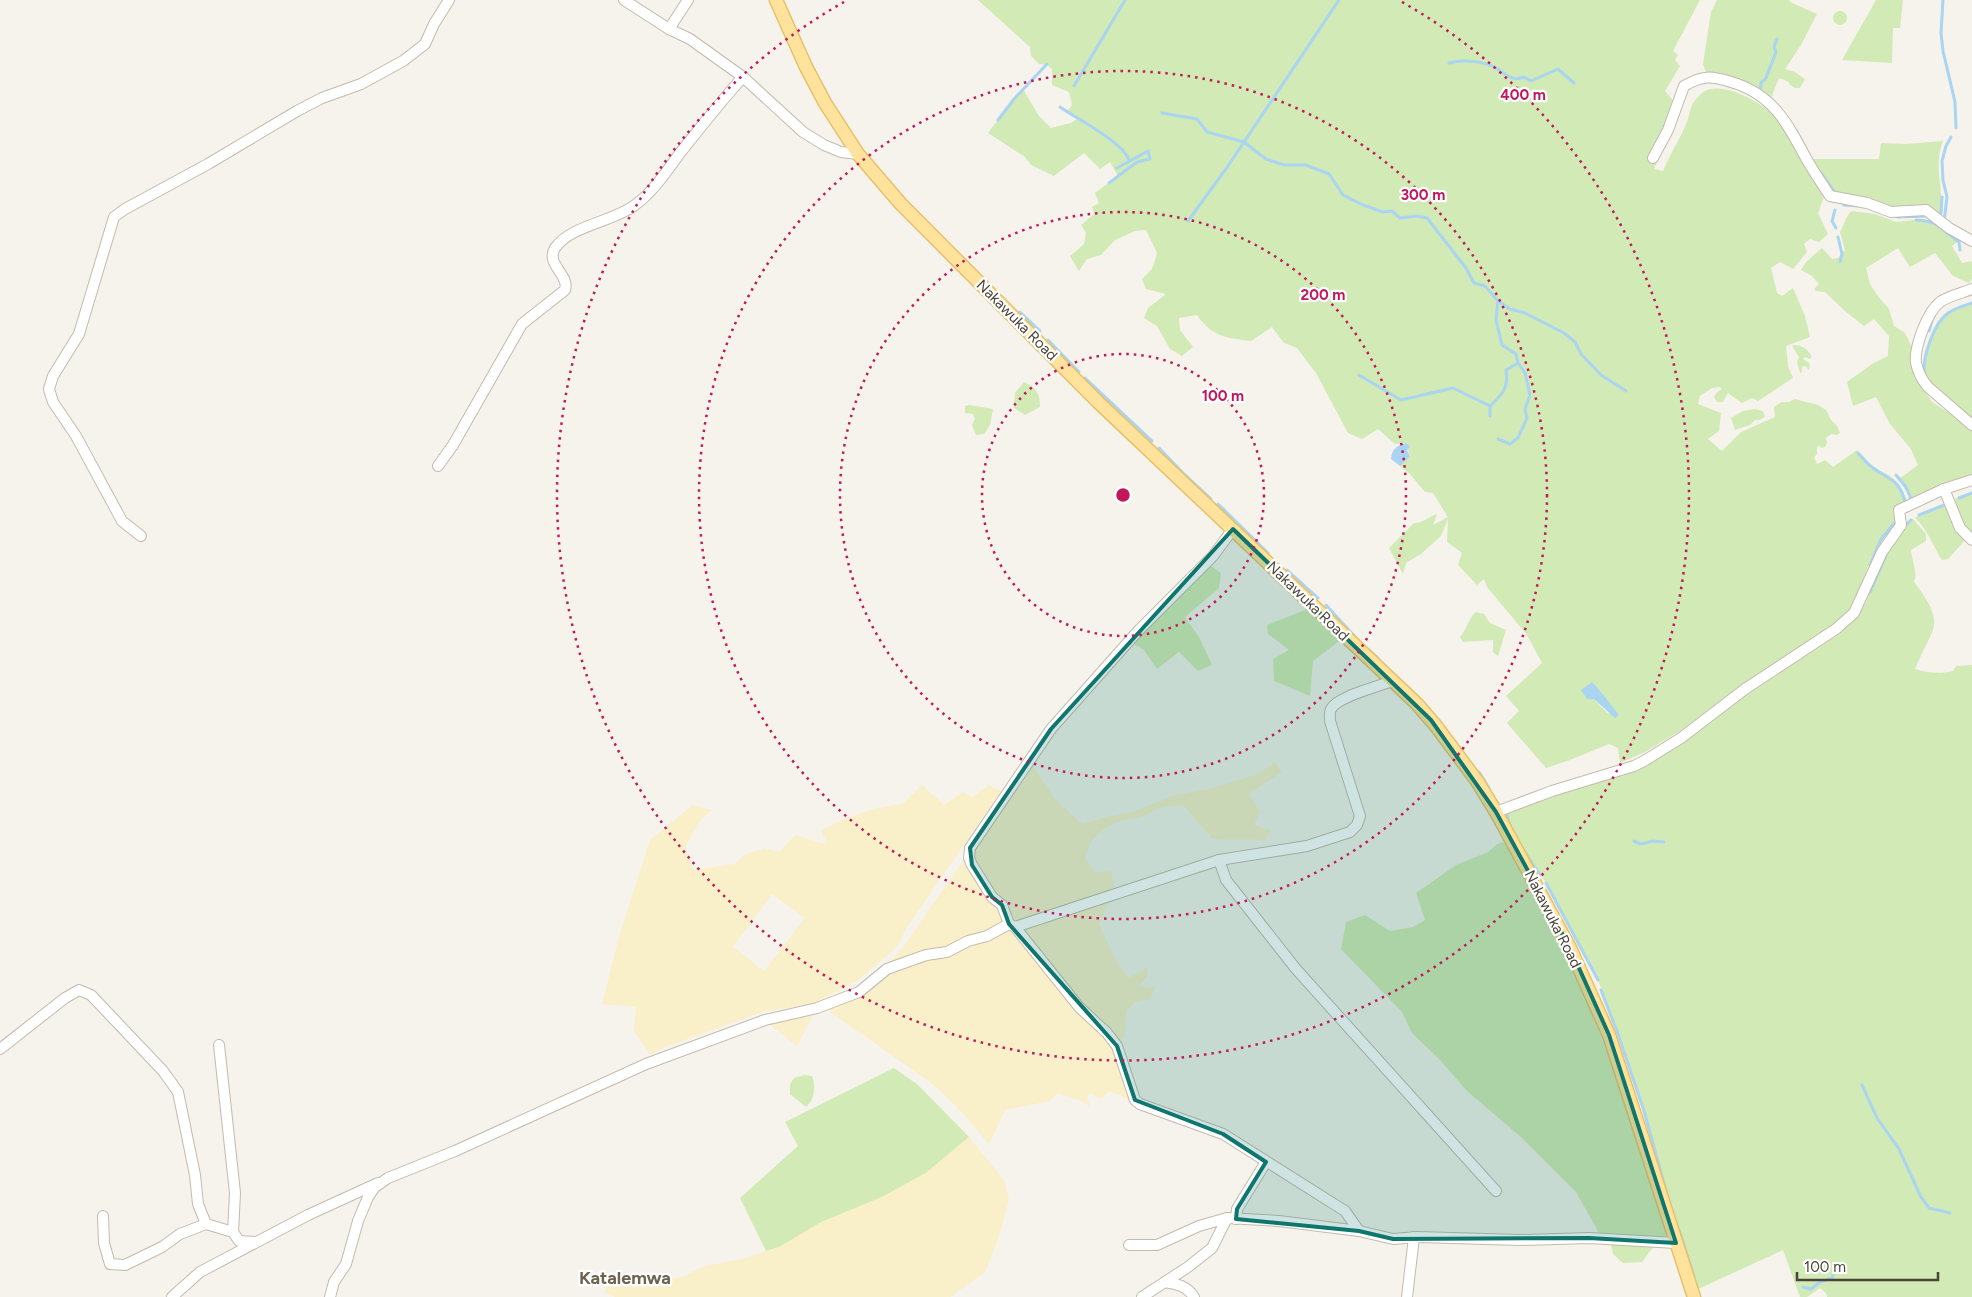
<svg xmlns="http://www.w3.org/2000/svg" width="1972" height="1297" font-family="Figtree,sans-serif">
	<rect width="100%" height="100%" fill="#f6f3ec"/>
	<g fill="#d2eab5" fill-rule="evenodd">
		<path d="M978,0h722l-27,51 5,4 -3,5 5,6 -15,25 11,13 3,8 -25,57 9,2c7,-17 17,-32 24,-49 2,-6 3,-13 6,-19 3,-3 7,-9 10,-11 22,-13 63,14 77,28l45,74 -7,19 10,21 -9,8 -9,-3 -6,5 3,8 -14,17 -13,-7 -9,6 6,25 5,3 11,-8 12,28 5,21 -24,9 2,20 5,12 -35,23 -6,-3 -10,5 -14,-10 -5,9h-6l-3,-5 2,-4 6,-4 -2,-2 -8,1 -12,8 -2,8 23,9 -2,18 -11,8 14,12 19,-19 34,-15 -1,-10 7,-5h8l6,-3 23,6 8,5 5,10 6,6 3,7 -3,2 -6,-1 -5,4 1,5 -2,4 -4,1 -1,-3 -3,2v7l-3,3 3,7 8,-4 8,7 24,-17c5,6 10,13 16,17 5,4 12,5 17,9 12,8 20,25 15,37l-32,41 -21,54 -9,10 -34,24 -72,46 -57,43 -35,21 -25,11 -2,-15 -9,-4 -39,16 -24,8 -39,-45 12,-12 -13,-15 36,-33 -15,-28 -40,-48 -3,-8 -7,6 -19,-20 4,-12 -15,-11 1,-23 -7,17 -20,18 -15,9 -3,11 -14,-26 25,-25c8,1 15,-7 23,-9l-4,11 15,-8 -15,-24 -8,-1 -15,-18 -10,-8 10,-9 -4,-14 -11,1 -17,-15 -16,10 -14,-6 -32,-60 -19,-25 -13,-5 -12,-16 -21,14c-24,-3 -39,-4 -54,-26l-18,3 1,12 13,17 -11,9 -12,-7 -13,-23 -13,-8 4,-10 18,-14 -20,-5 -4,-10 10,-10 5,-16 -11,-23 -11,1 -20,9 -14,15 -14,4 -8,12 -9,-15 14,-12 2,-11 -5,-8 13,-11 -2,-7 7,-4 -4,-10 23,-17 -8,-14 -10,7 -16,-16 -30,23 -23,-11 -6,-8 -37,-24 26,-34 9,-10 16,27 12,12 20,-5 6,-4 -10,-7 5,-7 -3,-13 -17,-7v-16l-5,-4 -8,-1 -8,-8 -1,-9zM1600,690l3,7 16,18 -12,-2 -13,-14z"/>
		<path d="M1717,0h72l1,2 27,12 -16,31 -16,24 10,3 10,7 -5,9h-5l-6,-4v-2l-10,-4 -9,22 -29,-15 -32,-4 -6,-17 8,-52z"/>
		<path d="M1876,0h27l-3,28h-7l-1,35 -50,-3z"/>
		<circle cx="1840" cy="18" r="7"/>
		<path d="M1943,141c-10,24 1,48 -2,73l-4,2 -42,2 -31,-11 -21,-2 -5,-4 -26,-42h67l2,-16 25,1z"/>
		<path d="M1852,211l23,3 21,8 26,-3 12,2 25,20 -7,5 10,17 10,-2v18l-3,4 -16,-7 -18,-23 -25,14 -12,-19 -32,20 4,16 7,11 12,14 5,17 11,7 13,26 3,26 11,17 28,18 12,10v55l-38,13 -22,4 -13,-23 19,-14 -7,-16 -21,-25 -14,-27 -23,9 -6,-24 25,-18 16,-8 1,-20 -15,-17 -10,7 -19,-15 -20,-19 -9,-1 -2,-2 5,-5 -7,-8 -11,-6 5,-8 16,-14 10,11 6,-1 7,-8 -5,-18c5,-7 5,-16 12,-21z"/>
		<path d="M1972,302v122c-18,-14 -36,-29 -47,-50 -7,-12 9,-50 19,-59 8,-7 19,-10 28,-13z"/>
		<path d="M1795,345c7,0 14,5 17,12l-3,2 -3,-2 -3,2 6,4 1,4 -2,3 -2,-4 -4,1v5l-2,1 -3,-11 2,-5 -7,-11z"/>
		<path d="M1024,382c13,6 16,12 16,25l-15,8 -11,-7 1,-15z"/>
		<path d="M969,405l24,4 -3,16 -6,9 -8,1 -4,-10 3,-6 -2,-5 -8,-1v-7z"/>
		<path d="M1755,409l8,2 2,6 -6,3h-4l-5,5 -15,5 -4,-12 12,-7z"/>
		<path d="M1972,493v46l-10,-10 -7,-30z"/>
		<path d="M1951,501l16,37 -19,21 -6,1c-9,-14 -14,-30 -27,-42l10,-7z"/>
		<path d="M1910,519h3l13,15v7l-15,9c1,12 7,21 3,32 8,11 22,28 20,43 0,7 -15,33 -19,44 12,4 26,5 38,2l3,-5 16,-1v632h-145l-1,-4 -6,-5 -13,9h-7l-17,-47 -87,40 -2,-13 -39,-121 -11,-45 -26,-77 -20,-54 -52,-97 -31,-49 -7,-15 -1,-5 8,-5 72,-25 36,-8 215,-141 17,-17 11,-15 11,-31 20,-38z"/>
		<path d="M1208,564l13,9 -2,15 -34,29 14,20 13,28 -14,6 -19,-19 -22,17 -13,-19 -14,-8z"/>
		<path d="M1313,607l30,31 -30,23 -3,35 -36,-15 -1,-22 16,-9 -21,-16 -1,-9z"/>
		<path d="M1476,612l8,2 6,9 16,7 -8,26 -5,-4v-12l-30,2 -3,-5c7,-8 8,-18 16,-25z"/>
		<path d="M1502,842l5,2 72,135 28,73 16,33 45,149 -18,17 -8,11 -19,1 -10,-9 -2,-9 7,-8 -18,-2 -24,-43 -54,-54 -55,-47 -27,-31 -28,-27 -10,-21 -61,-63 5,-27 19,-7 25,16 23,-4 12,-7 -9,-27 40,-28 32,-13 8,-7z"/>
		<path d="M894,1068l24,17 51,52 -43,36 -42,23 -105,51 -13,4 -26,-53 58,-52 -13,-24z"/>
		<path d="M804,1075l8,1c4,10 3,23 -6,31l-16,-13v-10l4,-6z"/>
	</g>
	<g fill="#f9efc9" fill-rule="evenodd">
		<path d="M1275,762l7,10 -33,22 11,18 -6,13 17,5 -6,10 -52,-1 -30,-34 -21,2 -20,10 -22,4 -14,7 -14,12 -7,17 10,16 16,-3 3,19 -15,35c9,19 16,38 30,54l18,-11 1,9 -9,9 6,3 10,-2 -5,13 -15,3 -8,8 -3,27 -5,4 19,52 -8,7 -21,-9 -8,8 -10,-6 -4,3 3,11 -7,-5 -25,-9 -8,8 -45,9 -16,34 -32,-37 -27,-25 -100,-70 1,-7 34,-19 36,-36 130,-187 24,36 27,25 24,-7 26,-5 42,-17 34,-6 50,-15z"/>
		<path d="M922,785l22,20 19,-13 9,5 17,-12 12,6 -94,136 -10,20 -39,33 -44,23 -52,9 -94,34 -18,9 -16,-24 2,-24 -34,-3 17,-67 31,-97 43,-35 19,5 -11,9 -16,28 8,23 41,-6 11,-9 19,-7 15,4 16,-17c10,2 25,10 32,8l-6,-13 24,-11 28,-10 29,-5zM772,894l33,24 -41,53 -31,-24z"/>
		<path d="M814,1013l-17,33 -30,-24z"/>
		<path d="M969,1137l35,43 5,20 -10,36 -14,36 -35,25h-335l-11,-5 4,-6 71,-8 26,-12 37,-7 37,-12 42,-25 63,-26 42,-23z"/>
	</g>
	<g fill="#a9d4f2">
		<path d="M1406,443l4,4 -3,3 3,7 -10,9 -9,-7c1,-10 5,-13 15,-16z"/>
		<path d="M1592,682c10,10 18,22 27,33l-4,3 -21,-19h-7l-6,-9z"/>
	</g>
	<g fill="none" stroke-linecap="round" stroke-linejoin="round">
		<g stroke="#a9d4f2" stroke-width="3">
			<path d="M1943,0l-2,33 2,18 12,51 1,26"/>
			<path d="M1449,63c14,-4 34,-2 47,5 10,6 16,14 28,9l7,4 27,-12 16,14"/>
			<path d="M1074,86l51,-86"/>
			<path d="M1760,93l1,-10 5,-5 10,-26 -2,-5 3,-8"/>
			<path d="M1060,107c17,12 63,35 69,53"/>
			<path d="M1162,113l35,6 10,13 37,10 22,17 18,6h22l23,9 14,21 20,10 20,7 9,-1 8,7 17,-2 10,2 39,50 8,15 11,3 13,15 12,8 15,4 39,20 11,9 6,12 20,21 25,16"/>
			<path d="M998,120l16,-21 33,-35"/>
			<path d="M1821,173l15,21"/>
			<path d="M1109,183l28,-21 13,-3 -2,-8 -31,17"/>
			<path d="M1841,201l3,4 17,1"/>
			<path d="M1835,210l-3,11 4,7"/>
			<path d="M1893,215l5,2 31,-1"/>
			<path d="M1938,215l3,-2 1,-16"/>
			<path d="M1916,220c21,0 26,10 43,22l1,8"/>
			<path d="M1188,221l40,-55 111,-166"/>
			<path d="M1944,222l3,-25 -4,-17 -1,-19 4,-15 5,-9"/>
			<path d="M1838,237l4,17 -2,8"/>
			<path d="M1020,312l20,19"/>
			<path d="M1929,331l3,-11"/>
			<path d="M1048,340l31,32"/>
			<path d="M1359,375l42,25 52,-12 37,18"/>
			<path d="M1925,375c-4,-15 9,-52 22,-61 7,-6 17,-8 25,-11"/>
			<path d="M1085,378l67,63"/>
			<path d="M1490,416v-10c12,-11 19,-18 16,-36l12,-7 -2,-9 -14,-9 -6,-25 2,-19"/>
			<path d="M1498,439l12,5 8,-6 9,-20 -2,-9 5,-14 -5,-22 -7,-10"/>
			<path d="M1159,448l24,25 28,26"/>
			<path d="M1858,453c5,5 9,11 14,14 19,15 26,10 34,37"/>
			<path d="M1896,475l10,12 6,14"/>
			<path d="M1959,498l13,-5"/>
			<path d="M1218,504l50,49"/>
			<path d="M1919,515l28,-11"/>
			<path d="M1904,527l7,-7"/>
			<path d="M1870,565l11,-26 17,-20"/>
			<path d="M1287,570l31,28"/>
			<path d="M1870,592l17,-39"/>
			<path d="M1326,605l32,35"/>
			<path d="M1369,650l9,8"/>
			<path d="M1479,772l10,16"/>
			<path d="M1507,814c2,18 23,45 33,61"/>
			<path d="M1634,841l7,3 12,-3 11,1"/>
			<path d="M1546,883l52,97"/>
			<path d="M1601,990l17,44 26,77 24,87"/>
			<path d="M1862,1085l15,33 22,31 22,48 8,11 21,5"/>
			<path d="M1679,1230l15,47"/>
			<path d="M1803,1287l8,2 9,-7 12,-4 3,-10"/>
		</g>
		<g stroke="#c2bbae" stroke-width="12">
			<g id="minor">
				<path d="M624,0l45,29 21,10 53,38 60,55 21,13 17,7 17,2"/>
				<path d="M669,29l19,-29"/>
				<path d="M1653,158l15,-28 16,-44c19,-11 27,-10 47,-4 42,12 57,42 76,78 7,12 15,24 23,36l37,7 24,9 35,-2 23,18 23,13"/>
				<path d="M1972,289c-10,4 -24,7 -32,13 -13,10 -26,46 -24,61 2,9 6,17 12,24l44,38"/>
				<path d="M438,466l15,-21 69,-121 43,-34c5,-15 -20,-26 -10,-42 16,-23 58,-26 80,-43 18,-13 32,-34 45,-52 21,-26 41,-52 63,-76"/>
				<path d="M1944,489l16,39 12,12"/>
				<path d="M141,536l-19,-15 -46,-85 -23,-34 -4,-13 4,-13 26,-42 35,-117 11,-8 83,-45 89,-53 25,-13 39,-14 42,-23 22,-17 9,-20 15,-24"/>
				<path d="M1496,812l56,-21 82,-25 10,-5 37,-23 64,-49 91,-60 18,-16 28,-61 19,-27 -2,-15 45,-21 28,-9"/>
				<path d="M1219,860l7,20 70,89 200,222"/>
				<path d="M1009,924l6,3 204,-67 88,-14 43,-14 7,-7 3,-9 -30,-95c0,-4 -1,-8 1,-12 7,-13 47,-22 61,-28"/>
				<path d="M1015,927l64,80 28,26 10,13 18,54 5,4 83,30 122,77 14,20"/>
				<path d="M219,1045l16,148 -2,39 6,9 17,1"/>
				<path d="M0,1049l65,-51 14,-8 12,5 72,76 15,21 17,83 3,29 8,20 27,8"/>
				<path d="M103,1216l1,27 6,21 15,1 37,-18 18,-13 26,-10"/>
				<path d="M1236,1219l1,-10 29,-47"/>
				<path d="M1129,1245h28l42,-19 28,-8 52,3 80,10 34,8 25,-2 102,3 69,-2 87,5"/>
				<path d="M1165,1282c12,2 22,4 29,15"/>
				<path d="M172,1297l28,-25 108,-57 70,-32"/>
				<path d="M330,1297l4,-15 12,-18 12,-43 10,-24 7,-10 13,-9 67,-27 191,-87 119,-44 52,-12 42,-16 28,-23 39,-14 21,-3 21,-11 19,-5 22,-12 -7,-19 -10,-8 -20,-32 -3,-7 1,-10 81,-119 87,-98 75,-75 20,-27"/>
				<path d="M1142,1297l46,-30 24,-19 15,-30"/>
				<path d="M1407,1297l7,-60"/>
			</g>
		</g>
		<g stroke="#e6c16a" stroke-width="15">
			<path id="major" d="M776,0l30,67 19,36 33,51 42,49 198,199 319,302 19,22 41,55 19,31 74,136 39,87 85,262"/>
		</g>
		<use href="#minor" stroke="#fff" stroke-width="10"/>
		<use href="#major" stroke="#ffe39c" stroke-width="12"/>
	</g>
	<path fill="#0f766e" fill-opacity="0.2" stroke="#0f766e" stroke-width="4" stroke-linejoin="round" d="M1233,529l198,191 65,92 74,136 39,87 67,208 -87,-5 -196,1 -34,-8 -123,-12 1,-10 29,-47 -43,-28 -88,-34 -18,-54 -108,-122 -7,-19 -10,-8 -20,-32 -2,-17 81,-119z"/>
	<g fill="none" stroke="#c2185b" stroke-width="2.5" stroke-dasharray="2.5 5">
		<circle cx="1123" cy="495" r="141"/>
		<circle cx="1123" cy="495" r="283"/>
		<circle cx="1123" cy="495" r="424"/>
		<path d="M1402 2A566 566 0 1 1 844 2"/>
	</g>
	<g text-anchor="middle" dominant-baseline="central" stroke-width="4.5" stroke-linejoin="round" paint-order="stroke">
		<g font-size="15" fill="#4b4439" stroke="#fff">
			<text transform="translate(1017 320) rotate(45)">Nakawuka Road</text>
			<text transform="translate(1308 601) rotate(44)">Nakawuka Road</text>
			<text transform="translate(1553 919) rotate(63)">Nakawuka Road</text>
		</g>
		<g font-size="18" font-weight="bold" fill="#6e6250" stroke="#fff">
			<text x="625" y="1278">Katalemwa</text>
		</g>
	</g>
	<circle cx="1123" cy="495" r="8" fill="#c2185b" stroke="#fff" stroke-width="2.5"/>
	<g font-size="15" text-anchor="middle" font-weight="bold" fill="#c2185b" stroke="#fff" stroke-width="4.5" stroke-linejoin="round" paint-order="stroke">
		<text x="1523" y="100">400 m</text>
		<text x="1423" y="200">300 m</text>
		<text x="1323" y="300">200 m</text>
		<text x="1223" y="401">100 m</text>
	</g>
	<path d="M1797 1272v8h141v-8" fill="none" stroke="#4b4439" stroke-width="2.5"/>
	<text x="1804" y="1272" font-size="15" fill="#4b4439" stroke="#ffffff" stroke-width="4" paint-order="stroke">100 m</text>
</svg>
